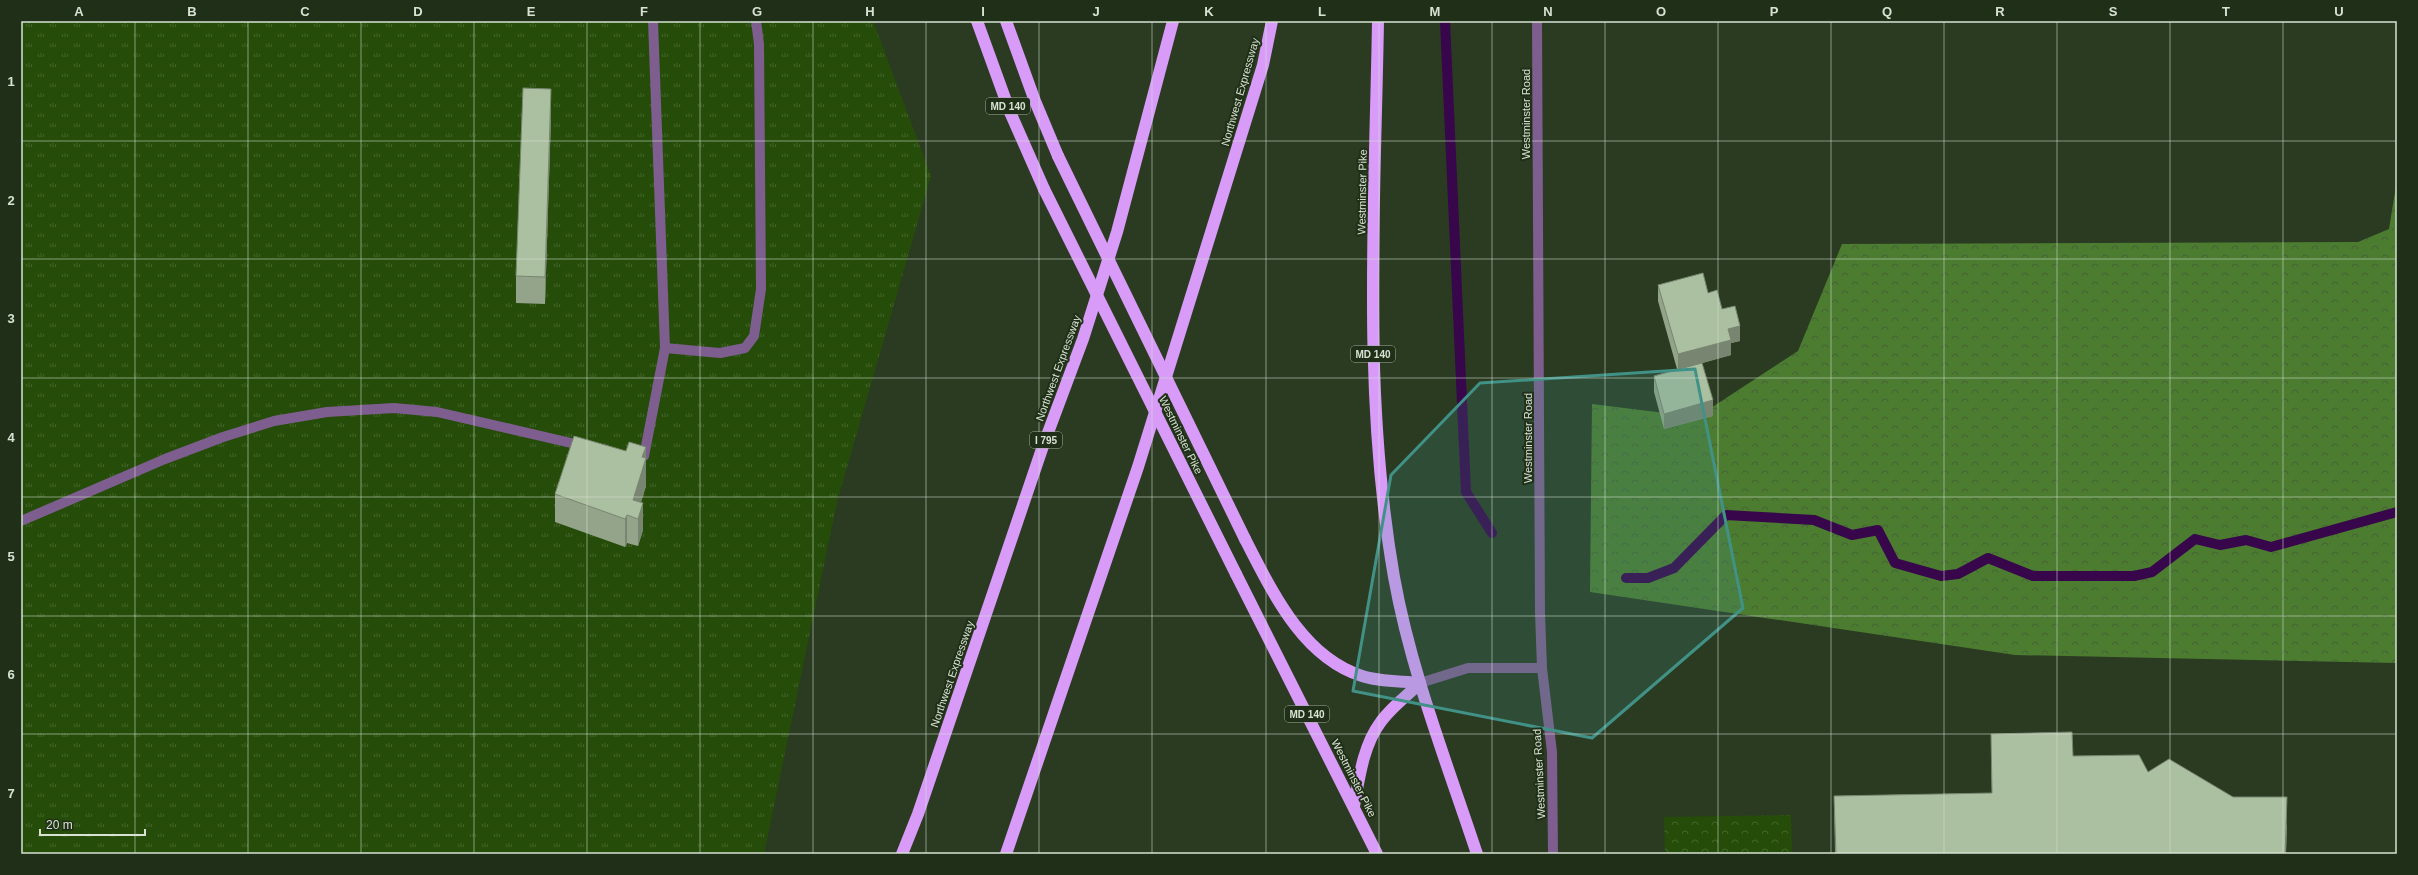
<svg xmlns="http://www.w3.org/2000/svg" width="2418" height="875" font-family="Arial,sans-serif">
	<defs>
		<pattern id="grass-tufts" width="24" height="20" patternUnits="userSpaceOnUse"><rect width="24" height="20" fill="#254c09"/><path d="M3 7l-1-3M5 7V3M7 7l1-3M15 17l-1-3M17 17v-4M19 17l1-3" fill="none" stroke="#44662c"/></pattern>
		<pattern id="forest-crowns" width="20" height="18" patternUnits="userSpaceOnUse"><rect width="20" height="18" fill="#4b7c30"/><path d="M2 6a3 3 0 1 1 6 0M12 15a3 3 0 1 1 6 0" fill="none" stroke="#466337"/></pattern>
		<pattern id="park-crowns" width="20" height="18" patternUnits="userSpaceOnUse"><rect width="20" height="18" fill="#254c09"/><path d="M2 6a3 3 0 1 1 6 0M12 15a3 3 0 1 1 6 0" fill="none" stroke="#44662c"/></pattern>
	</defs>
	<rect width="100%" height="100%" fill="#2a3b22"/>
	<path fill="url(#grass-tufts)" d="M21,21h852l58,155 -94,326 -73,352h-743z"/>
	<path fill="url(#forest-crowns)" d="M2397,180v483l-382,-8 -425,-63 2,-188 105,13 101,-66 44,-107 516,-2 31,-13z"/>
	<path fill="url(#park-crowns)" d="M1791,815l1,39h-127l-1,-37z"/>
	<g fill="none" stroke-linecap="round" stroke-linejoin="round">
		<g stroke="#37064b" stroke-width="10">
			<path d="M1445,21l21,471 26,41"/>
			<path d="M1626,578h22l26,-10 52,-53 88,5 38,15 26,-5 17,33 46,13 17,-2 30,-16 45,18h101l18,-4 43,-33 25,6 26,-5 25,7 126,-35"/>
		</g>
		<g stroke="#7d5e8e" stroke-width="10">
			<path d="M1537,21l3,591 2,56 10,84 1,102"/>
			<path d="M665,348l55,5 25,-5 9,-12 7,-47 -2,-245 -3,-23"/>
			<path d="M639,455l5,1 21,-108 -12,-327"/>
			<path d="M21,521l144,-62 58,-22 51,-16 53,-9 67,-4 43,4 147,34"/>
			<path d="M1420,683l48,-15h74"/>
		</g>
		<g stroke="#d89bf8" stroke-width="12">
			<path d="M977,21l33,91 34,77"/>
			<path d="M1006,21l29,80 23,55"/>
			<path d="M1378,21c-3,185 -16,373 16,556 17,95 53,186 83,277"/>
			<path d="M1245,539c27,52 57,118 117,137 18,6 39,5 58,7"/>
			<path d="M1236,574l141,280"/>
			<path d="M1354,806c5,-27 9,-60 26,-83 10,-15 27,-27 40,-40"/>
			<path d="M902,854l16,-40 125,-368 40,-107 34,-107 56,-211"/>
			<path d="M1006,854l132,-387 125,-402 9,-44"/>
		</g>
		<g stroke="#d89bf8" stroke-width="12">
			<path d="M1058,156l187,383"/>
			<path d="M1044,189l192,385"/>
		</g>
	</g>
	<g fill="#93a48a">
		<path d="M551,117l-6,187 -29,-1v-27z"/>
		<path d="M1658,285l64,24 18,32 -9,2v12l-29,8 11,53 -49,13 -10,-37v-16l23,-7 -19,-68z"/>
		<path d="M646,458v28l-5,16 2,28 -5,16 -11,-3 -2,4 -70,-25v-28z"/>
		<path d="M1991,734l82,22 75,16 85,25 54,28 -1,29h-451l-1,-58 158,-3z"/>
	</g>
	<g fill="#788671">
		<path d="M551,89v28l-6,187v-27z"/>
		<path d="M1740,326v15l-9,2v12l-53,15v-16l50,-25z"/>
		<path d="M1713,400v16l-49,13v-15z"/>
		<path d="M646,447v39l-10,32 -3,-18 9,-43z"/>
		<path d="M643,503v27l-5,16v-27z"/>
		<path d="M627,515v28l-2,4v-28z"/>
		<path d="M2287,797l-1,57h-1z"/>
	</g>
	<g fill="#abbfa1" stroke="#788671">
		<path d="M523,88l28,1 -6,188 -29,-1z"/>
		<path d="M1703,273l5,20 9,-3 5,19 13,-3 5,20 -12,3 3,11 -53,14 -20,-69z"/>
		<path d="M1702,363l11,37 -49,14 -10,-38z"/>
		<path d="M574,436l52,15 3,-9 17,5 -4,10 4,1 -13,42 10,3 -5,16 -11,-4 -2,4 -70,-25z"/>
		<path d="M2072,732l1,24 66,-1 9,17 21,-13 64,38h54l-2,57h-449l-2,-58 158,-3 -1,-59z"/>
	</g>
	<path fill="#419187" fill-opacity="0.2" stroke="#419187" stroke-width="3" stroke-linejoin="round" d="M1695,369l48,239 -151,130 -239,-47 38,-216 89,-92z"/>
	<path fill="none" stroke="#d8e2d3" stroke-width="1" stroke-opacity="0.55" d="M135,21v833M248,21v833M361,21v833M474,21v833M587,21v833M700,21v833M813,21v833M926,21v833M1039,21v833M1152,21v833M1266,21v833M1379,21v833M1492,21v833M1605,21v833M1718,21v833M1831,21v833M1944,21v833M2057,21v833M2170,21v833M2283,21v833M21,141h2376M21,259h2376M21,378h2376M21,497h2376M21,616h2376M21,734h2376"/>
	<g text-anchor="middle" dominant-baseline="central" stroke-width="4" stroke-linejoin="round" paint-order="stroke">
		<g fill="#203018" stroke="#a1ad9b" stroke-width="1">
			<rect x="986" y="98" width="44" height="16" rx="3"/>
			<rect x="1351" y="346" width="44" height="16" rx="3"/>
			<rect x="1030" y="432" width="32" height="16" rx="3"/>
			<rect x="1285" y="706" width="44" height="16" rx="3"/>
		</g>
		<g font-size="10" font-weight="bold" fill="#d8e2d3">
			<text x="1008" y="106">MD 140</text>
			<text x="1373" y="354">MD 140</text>
			<text x="1046" y="440">I 795</text>
			<text x="1307" y="714">MD 140</text>
		</g>
		<g font-size="11" fill="#d8e2d3" stroke="#203018">
			<text transform="translate(1240 92) rotate(-74)">Northwest Expressway</text>
			<text transform="translate(1526 114) rotate(-90)">Westminster Road</text>
			<text transform="translate(1362 192) rotate(-89)">Westminster Pike</text>
			<text transform="translate(1058 368) rotate(-70)">Northwest Expressway</text>
			<text transform="translate(1181 435) rotate(64)">Westminster Pike</text>
			<text transform="translate(1528 438) rotate(-90)">Westminster Road</text>
			<text transform="translate(952 674) rotate(-71)">Northwest Expressway</text>
			<text transform="translate(1539 774) rotate(-93)">Westminster Road</text>
			<text transform="translate(1354 778) rotate(63)">Westminster Pike</text>
		</g>
	</g>
	<rect width="2418" height="875" fill="none" stroke="#203018" stroke-width="44"/>
	<path d="M40 829v6h105v-6" fill="none" stroke="#d8e2d3" stroke-width="2"/>
	<text x="46" y="829" font-size="12" fill="#d8e2d3" stroke="#203018" stroke-width="3" paint-order="stroke">20 m</text>
	<rect x="22" y="22" width="2374" height="831" fill="none" stroke="#d8e2d3" stroke-width="1.5"/>
	<g font-size="13" text-anchor="middle" font-weight="bold" fill="#d8e2d3">
		<text x="79" y="16">A</text>
		<text x="192" y="16">B</text>
		<text x="305" y="16">C</text>
		<text x="418" y="16">D</text>
		<text x="531" y="16">E</text>
		<text x="644" y="16">F</text>
		<text x="757" y="16">G</text>
		<text x="870" y="16">H</text>
		<text x="983" y="16">I</text>
		<text x="1096" y="16">J</text>
		<text x="1209" y="16">K</text>
		<text x="1322" y="16">L</text>
		<text x="1435" y="16">M</text>
		<text x="1548" y="16">N</text>
		<text x="1661" y="16">O</text>
		<text x="1774" y="16">P</text>
		<text x="1887" y="16">Q</text>
		<text x="2000" y="16">R</text>
		<text x="2113" y="16">S</text>
		<text x="2226" y="16">T</text>
		<text x="2339" y="16">U</text>
		<text x="11" y="86">1</text>
		<text x="11" y="205">2</text>
		<text x="11" y="323">3</text>
		<text x="11" y="442">4</text>
		<text x="11" y="561">5</text>
		<text x="11" y="679">6</text>
		<text x="11" y="798">7</text>
	</g>
</svg>
